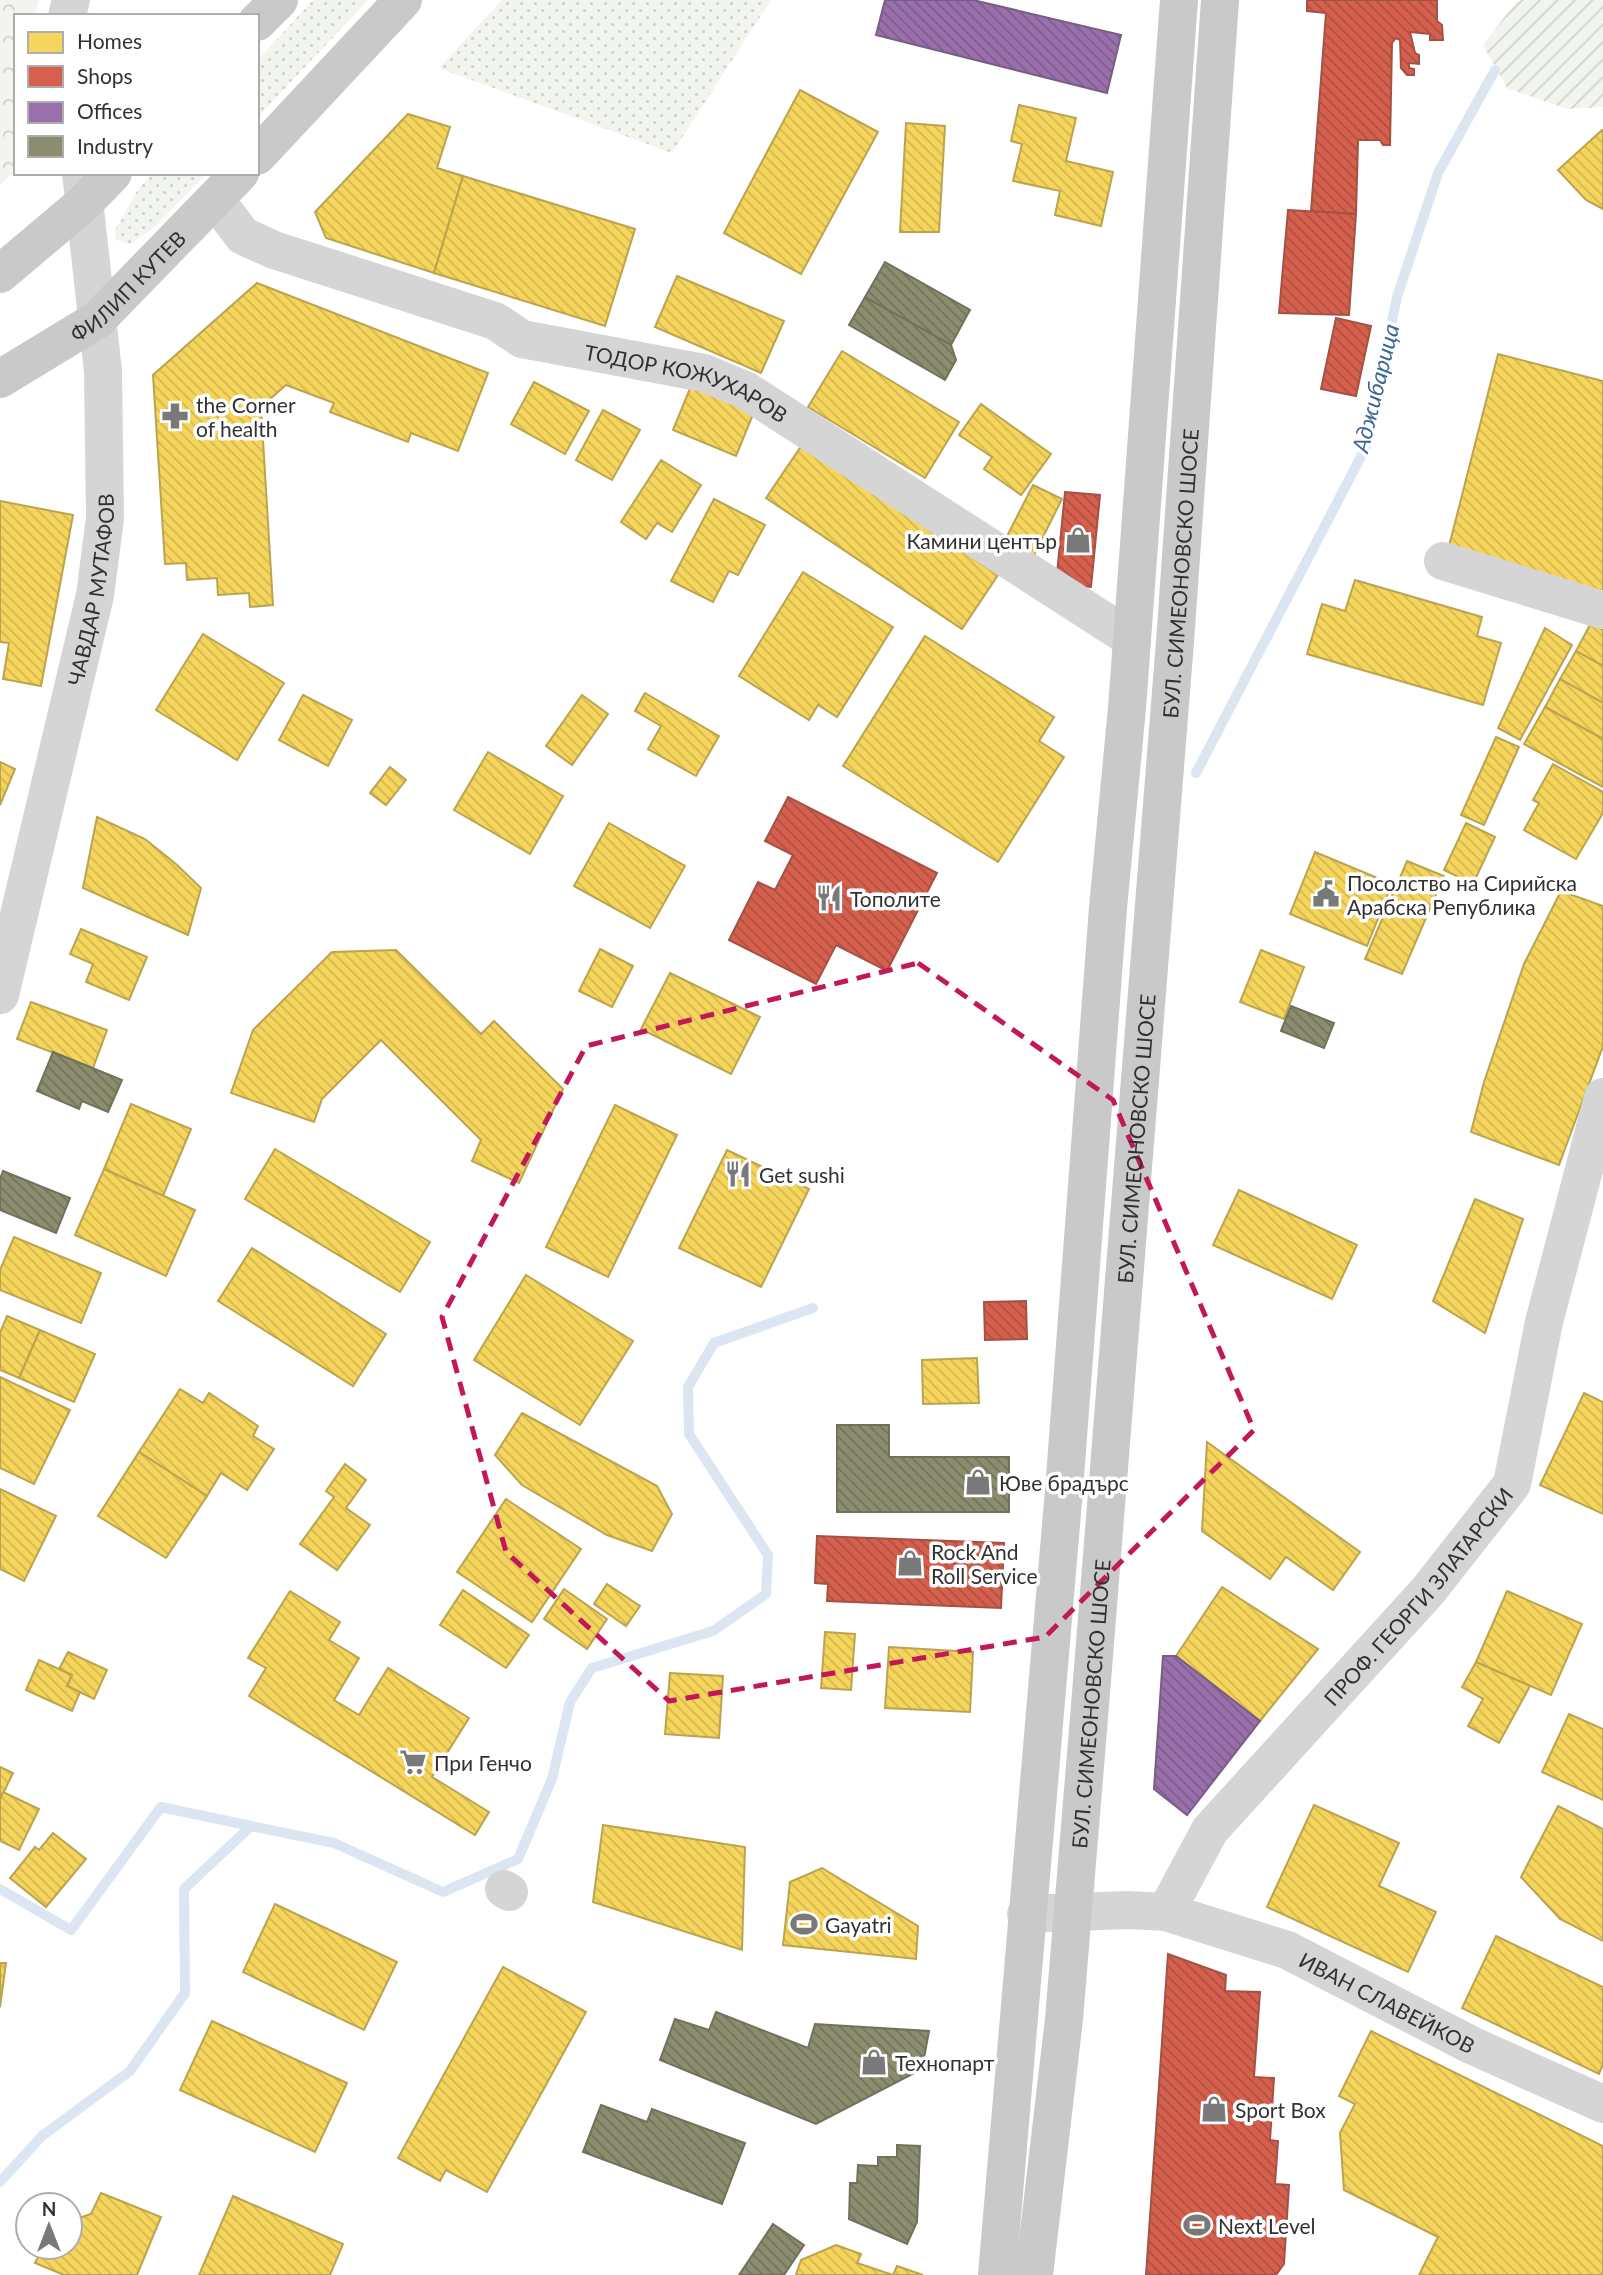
<svg xmlns="http://www.w3.org/2000/svg" width="1603" height="2275" font-family="Lato,sans-serif">
	<defs>
		<pattern id="grass-dots" width="8" height="8" patternUnits="userSpaceOnUse" patternTransform="scale(1.75)"><rect width="8" height="8" fill="#f1f5ed"/><path d="M2 2h.1M6 6h.1" fill="none" stroke="#cfd2cc" stroke-width="1.8" stroke-linecap="round"/></pattern>
		<pattern id="forest-crowns" width="20" height="18" patternUnits="userSpaceOnUse" patternTransform="scale(1.75)"><rect width="20" height="18" fill="#f1f5ed"/><path d="M2 6a3 3 0 1 1 6 0M12 15a3 3 0 1 1 6 0" fill="none" stroke="#cfd2cc"/></pattern>
		<pattern id="garden-furrows" width="10" height="10" patternUnits="userSpaceOnUse" patternTransform="scale(1.75)"><rect width="10" height="10" fill="#f1f5ed"/><path d="M-1 1l2-2M0 10L10 0M9 11l2-2" fill="none" stroke="#cfd2cc"/></pattern>
		<pattern id="homes-back-hatch" width="6" height="6" patternUnits="userSpaceOnUse" patternTransform="scale(1.75)"><rect width="6" height="6" fill="#f6d55c"/><path d="M-1 5l2 2M0 0l6 6M5-1l2 2" fill="none" stroke="#d3b750"/></pattern>
		<pattern id="shops-back-hatch" width="6" height="6" patternUnits="userSpaceOnUse" patternTransform="scale(1.75)"><rect width="6" height="6" fill="#d6604d"/><path d="M-1 5l2 2M0 0l6 6M5-1l2 2" fill="none" stroke="#ae5041"/></pattern>
		<pattern id="offices-back-hatch" width="6" height="6" patternUnits="userSpaceOnUse" patternTransform="scale(1.75)"><rect width="6" height="6" fill="#9970ab"/><path d="M-1 5l2 2M0 0l6 6M5-1l2 2" fill="none" stroke="#7d5d8c"/></pattern>
		<pattern id="industry-back-hatch" width="6" height="6" patternUnits="userSpaceOnUse" patternTransform="scale(1.75)"><rect width="6" height="6" fill="#8c8c6e"/><path d="M-1 5l2 2M0 0l6 6M5-1l2 2" fill="none" stroke="#73735b"/></pattern>
	</defs>
	<rect width="100%" height="100%" fill="#fff"/>
	<g fill="url(#grass-dots)">
		<path d="M313,0h55l-111,118v-57z"/>
		<path d="M502,0h269l-99,153 -233,-85z"/>
		<path d="M153,173h54l-51,53 -25,18 -15,-4 -1,-10 24,-42z"/>
	</g>
	<path fill="url(#forest-crowns)" d="M0,0h39l-4,16h-19v155l-16,14z"/>
	<path fill="url(#garden-furrows)" d="M1521,0h82v107l-36,2 -60,-21 -24,-43 33,-43z"/>
	<g fill="url(#homes-back-hatch)" stroke="#bba44f" stroke-width="2">
		<path d="M800,90l78,42 -77,142 -77,-41z"/>
		<path d="M1019,105l57,13 -10,43 47,11 -12,54 -46,-11 5,-24 -47,-10 9,-37 -11,-3z"/>
		<path d="M408,114l42,13 -13,41 26,8 -29,97 -108,-35 -11,-26z"/>
		<path d="M906,123l39,3 -6,106h-39z"/>
		<path d="M1602,130h1v79l-17,-9 -28,-30z"/>
		<path d="M463,176l172,53 -30,97 -171,-53z"/>
		<path d="M677,276l107,45 -23,52 -106,-46z"/>
		<path d="M257,283l231,90 -30,78 -47,-18 -3,9 -78,-30 4,-9 -48,-18 -25,22 12,198 -23,2 -1,-14 -31,2 -1,-17 -30,2 -1,-17 -21,1 -12,-189z"/>
		<path d="M842,351l117,71 -34,56 -117,-71z"/>
		<path d="M1498,354l105,27v210l-156,-37z"/>
		<path d="M534,382l55,29 -24,43 -54,-30z"/>
		<path d="M691,386l63,26 -18,44 -63,-26z"/>
		<path d="M981,404l70,50 -30,41 -37,-26 8,-12 -33,-22z"/>
		<path d="M603,410l37,20 -28,50 -36,-20z"/>
		<path d="M802,445l196,130 -36,54 -196,-131z"/>
		<path d="M661,460l40,25 -29,47 -15,-9 -11,16 -25,-17z"/>
		<path d="M1033,485l29,14 -32,64 -29,-15z"/>
		<path d="M714,499l51,26 -27,50 -9,-4 -16,31 -42,-21z"/>
		<path d="M0,501l73,14 -32,171 -38,-7 6,-36 -9,-1z"/>
		<path d="M803,572l90,55 -56,90 -19,-12 -9,15 -70,-44z"/>
		<path d="M1355,580l127,37 -5,19 24,7 -18,62 -176,-51 15,-50 23,7z"/>
		<path d="M1591,623l12,7v36l-27,-15z"/>
		<path d="M1545,628l27,17 -52,95 -22,-12z"/>
		<path d="M203,634l81,49 -47,77 -81,-50z"/>
		<path d="M925,636l129,81 -15,24 25,16 -66,105 -155,-96z"/>
		<path d="M1576,651l27,15v37l-43,-24z"/>
		<path d="M1560,679l43,24v36l-58,-32z"/>
		<path d="M645,693l74,43 -23,40 -48,-27 13,-23 -26,-15z"/>
		<path d="M303,695l49,25 -24,46 -49,-26z"/>
		<path d="M582,695l26,19 -36,51 -26,-19z"/>
		<path d="M1545,707l58,32v48l-79,-43z"/>
		<path d="M1496,737l23,10 -35,78 -23,-10z"/>
		<path d="M488,752l75,44 -33,58 -76,-44z"/>
		<path d="M0,762l15,7 -15,36z"/>
		<path d="M1553,764l50,28v21l-27,46 -52,-29 15,-27 -6,-3z"/>
		<path d="M390,767l16,13 -20,25 -16,-12z"/>
		<path d="M97,817l48,22 31,25 25,24 -13,47 -105,-47z"/>
		<path d="M609,823l76,43 -35,62 -76,-42z"/>
		<path d="M1466,823l29,14 -22,47 -29,-14z"/>
		<path d="M1315,852l77,32 -25,62 -77,-32z"/>
		<path d="M1407,861l37,15 -42,98 -37,-15z"/>
		<path d="M1561,891l42,15v140l-44,119 -88,-33 13,-50 40,-118z"/>
		<path d="M81,929l66,28 -18,43 -43,-18 7,-18 -23,-10z"/>
		<path d="M600,949l33,17 -21,41 -33,-16z"/>
		<path d="M396,950l85,84 13,-13 69,68 -44,94 -47,-22 9,-21 -100,-100 -59,59 -8,23 -83,-29 22,-63 79,-78z"/>
		<path d="M1261,950l43,17 -20,52 -44,-17z"/>
		<path d="M670,973l90,44 -29,57 -90,-45z"/>
		<path d="M31,1002l76,28 -14,38 -76,-29z"/>
		<path d="M131,1104l60,25 -28,67 -59,-27z"/>
		<path d="M615,1105l62,30 -69,142 -62,-30z"/>
		<path d="M275,1149l155,93 -30,50 -155,-93z"/>
		<path d="M727,1150l82,39 -48,98 -82,-39z"/>
		<path d="M104,1169l91,41 -29,66 -91,-41z"/>
		<path d="M1239,1190l118,55 -25,54 -119,-54z"/>
		<path d="M1475,1199l48,20 -38,114 -52,-32z"/>
		<path d="M14,1237l87,36 -20,50 -81,-33v-20z"/>
		<path d="M252,1248l134,86 -33,52 -135,-85z"/>
		<path d="M526,1275l107,66 -53,84 -106,-65z"/>
		<path d="M7,1316l33,14 -21,48 -19,-8v-37z"/>
		<path d="M40,1330l55,24 -21,48 -55,-24z"/>
		<path d="M977,1358l2,45 -56,1 -1,-44z"/>
		<path d="M0,1377l70,33 -36,74 -34,-16z"/>
		<path d="M180,1389l23,14 6,-10 49,33 -5,10 21,13 -27,41 -26,-17 -14,23 -68,-44z"/>
		<path d="M1584,1393l19,9v112l-63,-29z"/>
		<path d="M522,1413l135,73 15,28 -20,37 -45,-16 -85,-50 -27,-30z"/>
		<path d="M1207,1442l153,110 -27,38 -47,-33 -16,22 -68,-48z"/>
		<path d="M139,1452l68,44 -41,62 -68,-42z"/>
		<path d="M345,1464l21,16 -20,28 24,17 -33,45 -37,-26 34,-47 -8,-6z"/>
		<path d="M0,1489l56,27 -32,65 -24,-12z"/>
		<path d="M506,1499l75,50 -49,73 -75,-50z"/>
		<path d="M607,1584l33,22 -14,20 -32,-22z"/>
		<path d="M1222,1587l96,62 -58,72 -84,-65z"/>
		<path d="M564,1589l43,30 -20,30 -43,-30z"/>
		<path d="M463,1590l66,45 -23,33 -66,-43z"/>
		<path d="M290,1591l50,31 -11,18 30,18 -25,42 25,15 29,-47 81,50 -37,59 57,35 -14,23 -226,-139 17,-28 -18,-10z"/>
		<path d="M1507,1591l75,33 -31,71 -75,-33z"/>
		<path d="M825,1632l30,2 -4,56 -30,-2z"/>
		<path d="M889,1647l84,5 -3,60 -85,-4z"/>
		<path d="M68,1652l39,18 -13,29 -27,-13 5,-11 -13,-6z"/>
		<path d="M39,1660l33,15 -5,11 13,6 -8,19 -46,-21z"/>
		<path d="M1476,1662l54,24 -31,57 -31,-17 15,-27 -21,-12z"/>
		<path d="M670,1673l53,3 -4,62 -54,-4z"/>
		<path d="M1569,1714l34,15v71l-61,-28z"/>
		<path d="M0,1767l13,6 -13,27z"/>
		<path d="M3,1792l36,17 -20,41 -19,-9v-41z"/>
		<path d="M1314,1805l85,38 -20,43 57,26 -28,60 -141,-65z"/>
		<path d="M1558,1806l45,23v112l-43,-22 -39,-42z"/>
		<path d="M603,1825l142,22 -3,103 -149,-48z"/>
		<path d="M53,1833l33,26 -40,48 -36,-29 25,-31 4,3z"/>
		<path d="M822,1868l96,58 -2,33 -133,-14 7,-63z"/>
		<path d="M275,1904l122,58 -33,68 -121,-58z"/>
		<path d="M1496,1936l107,51v77l-4,10 -137,-66z"/>
		<path d="M0,1963h6l-6,44z"/>
		<path d="M503,1967l83,45 -99,180 -41,-22 -6,11 -42,-23z"/>
		<path d="M212,2021l135,62 -32,69 -135,-62z"/>
		<path d="M1371,2031l232,115v129h-184l19,-38 -94,-47 -4,-57 15,-29 -16,-8z"/>
		<path d="M101,2193l60,24 -24,58h-73l-29,-12 8,-16h27v-26l21,-7z"/>
		<path d="M233,2196l110,48 -13,31h-131z"/>
		<path d="M836,2245l25,9 -4,9 36,12h-97l5,-15z"/>
		<path d="M897,2266l26,9h-30z"/>
	</g>
	<g fill="url(#shops-back-hatch)" stroke="#a45245" stroke-width="2">
		<path d="M1307,0h130v21l5,4 1,15h-13v-6l-20,-2 5,21 4,2v9l-10,-1v5l5,1v6h-7l-6,-7 -1,-28 -4,-2 -4,5 -2,102h-7l-3,-5h-22l-2,74 -45,-3 15,-198 -19,-2z"/>
		<path d="M1288,210l68,4 -7,101 -70,-2z"/>
		<path d="M1336,318l35,8 -15,70 -35,-7z"/>
		<path d="M1065,492l35,3 -9,92 -35,-3z"/>
		<path d="M788,797l149,76 -50,98 -51,-26 -20,39 -87,-44 29,-58 17,8 18,-35 -28,-14z"/>
		<path d="M1026,1301l1,38 -42,1 -1,-38z"/>
		<path d="M817,1536l187,7 -3,65 -174,-7 1,-17 -13,-1z"/>
		<path d="M1168,1954l58,21 -1,16 35,1 -6,85 20,1 -4,62 8,1 -3,43 14,1 -5,79 -8,11h-130z"/>
	</g>
	<g fill="url(#offices-back-hatch)" stroke="#7a5d86" stroke-width="2">
		<path d="M885,0h88l148,35 -14,58 -231,-58z"/>
		<path d="M1163,1656h13l84,65 -73,94 -33,-26z"/>
	</g>
	<g fill="url(#industry-back-hatch)" stroke="#71715c" stroke-width="2">
		<path d="M885,262l85,48 -19,35 -86,-48z"/>
		<path d="M865,297l86,48 5,15 -11,20 -96,-55z"/>
		<path d="M1291,1006l43,17 -10,25 -43,-17z"/>
		<path d="M53,1052l69,28 -14,32 -26,-11 -3,8 -42,-18z"/>
		<path d="M3,1171l67,27 -14,35 -56,-23v-31z"/>
		<path d="M837,1425h52v32h120v55h-172z"/>
		<path d="M716,2012l92,36 7,-24 114,7 -7,38 -106,55 -156,-64 15,-41 34,11z"/>
		<path d="M601,2105l46,17 5,-13 93,34 -23,61 -139,-52z"/>
		<path d="M897,2145l23,1 -3,76 -10,22 -58,-25 1,-36h7l1,-18 20,1v-9h19z"/>
		<path d="M773,2224l31,21 -20,30h-45z"/>
	</g>
	<g fill="none" stroke-linecap="round" stroke-linejoin="round">
		<g stroke="#dbe6f2" stroke-width="10">
			<path d="M1196,773l170,-326 31,-150 41,-124 57,-103"/>
			<path d="M0,1889l71,41 90,-123 90,19"/>
			<path d="M0,2182l42,-46 88,-65 55,-78 -1,-104 67,-63 83,17 109,49 75,-33 34,-80 18,-77 22,-34 121,-37 53,-37 2,-39 -79,-121 -1,-47 26,-44 99,-35"/>
		</g>
		<g stroke="#d5d5d5" stroke-width="38">
			<path d="M67,16l4,-16"/>
			<path id="s1" d="M215,199l28,37 31,14 221,71 27,18 182,34 41,17 387,249"/>
			<path d="M1443,561l160,49"/>
			<path id="s2" d="M0,995l95,-400 10,-77 -2,-147 -22,-198"/>
			<path d="M504,1889l5,3"/>
			<path id="s3" d="M1166,1912l44,-82 217,-238 85,-108 32,-162 59,-225"/>
			<path id="s4" d="M1026,1914l101,-4 39,2 121,38 184,95 132,59"/>
		</g>
		<g stroke="#c9c9c9" stroke-width="38">
			<path d="M257,22l22,-22"/>
			<path d="M257,156l146,-156"/>
			<path d="M0,274l84,-71 29,-30"/>
			<path id="s5" d="M0,379l97,-59 143,-147"/>
			<path d="M997,2275l67,-785 44,-582 19,-200 52,-708"/>
			<path id="s6" d="M1034,2275l30,-256 25,-301 86,-1076 45,-642"/>
		</g>
	</g>
	<path fill="none" stroke="#c2185b" stroke-width="5" stroke-dasharray="14 9" stroke-linejoin="round" d="M918,963l195,137 141,330 -209,207 -376,64 -163,-149 -64,-235 144,-271z"/>
	<defs>
		<g id="pharmacy-bare" transform="scale(2.1)"><path d="M-2-6h4v4h4v4h-4v4h-4v-4h-4v-4h4Z" fill="#797979" stroke="#fff" stroke-width="2.5" paint-order="stroke"/></g>
		<g id="shop-bare" transform="scale(2.1)"><path d="M-5-2.5h2.3a2.7 3.5 0 0 1 5.4 0H5L5.5 6h-11ZM-1.5-2.5h3a1.5 2.3 0 0 0-3 0Z" fill="#797979" stroke="#fff" stroke-width="2.5" paint-order="stroke"/></g>
		<g id="civic-bare" transform="scale(2.1)"><path d="M-.6-6.5H3V-4.5H.6V-3L4-1V1h2V6H-6V1h2V-1L-.6-3ZM-1.2 2.5V6h2.4V2.5Z" fill="#797979" stroke="#fff" stroke-width="2.5" paint-order="stroke"/></g>
		<g id="restaurant-bare" transform="scale(2.1)"><path d="M-5-6h1v4h1v-4h1v4h1v-4h1v5L-1.5 .5V6h-2V.5L-5-1ZM5-6V6H3V1.5H1.5Q1.5-4 5-6Z" fill="#797979" stroke="#fff" stroke-width="2.5" paint-order="stroke"/></g>
		<g id="supermarket-bare" transform="scale(2.1)"><path d="M-6-5.5h2.5l.6 2H6L4.5 2H-2.5L-4.4-4H-6ZM-1.5 3.2a1.3 1.3 0 1 0 .1 0ZM3 3.2a1.3 1.3 0 1 0 .1 0Z" fill="#797979" stroke="#fff" stroke-width="2.5" paint-order="stroke"/></g>
		<g id="stadium-bare" transform="scale(2.1)"><path d="M0-5a6.5 5 0 1 0 0 10a6.5 5 0 1 0 0-10ZM-3.5-1.8h7v3.6h-7Z" fill="#797979" stroke="#fff" stroke-width="2.5" paint-order="stroke"/></g>
	</defs>
	<g fill-rule="evenodd">
		<use href="#pharmacy-bare" x="175" y="416"/>
		<use href="#shop-bare" x="1078" y="540"/>
		<use href="#civic-bare" x="1326" y="894"/>
		<use href="#restaurant-bare" x="829" y="898"/>
		<use href="#restaurant-bare" x="738" y="1174"/>
		<use href="#shop-bare" x="978" y="1482"/>
		<use href="#shop-bare" x="910" y="1563"/>
		<use href="#supermarket-bare" x="413" y="1762"/>
		<use href="#stadium-bare" x="804" y="1924"/>
		<use href="#shop-bare" x="874" y="2062"/>
		<use href="#shop-bare" x="1214" y="2109"/>
		<use href="#stadium-bare" x="1197" y="2225"/>
	</g>
	<g text-anchor="middle" dominant-baseline="central" stroke-width="7" stroke-linejoin="round" paint-order="stroke">
		<g font-size="21" fill="#313131" stroke="#fff">
			<text stroke="none"><textPath href="#s5" startOffset="159">ФИЛИП КУТЕВ</textPath></text>
			<text stroke="none"><textPath href="#s1" startOffset="516">ТОДОР КОЖУХАРОВ</textPath></text>
			<text stroke="none"><textPath href="#s6" startOffset="1708">БУЛ. СИМЕОНОВСКО ШОСЕ</textPath></text>
			<text stroke="none"><textPath href="#s2" startOffset="416">ЧАВДАР МУТАФОВ</textPath></text>
			<text stroke="none"><textPath href="#s6" startOffset="1141">БУЛ. СИМЕОНОВСКО ШОСЕ</textPath></text>
			<text stroke="none"><textPath href="#s3" startOffset="406">ПРОФ. ГЕОРГИ ЗЛАТАРСКИ</textPath></text>
			<text stroke="none"><textPath href="#s6" startOffset="574">БУЛ. СИМЕОНОВСКО ШОСЕ</textPath></text>
			<text stroke="none"><textPath href="#s4" startOffset="380">ИВАН СЛАВЕЙКОВ</textPath></text>
		</g>
		<g font-size="21" fill="#313131" stroke="#fff" text-anchor="start">
			<text x="196" y="404">the Corner<tspan x="196" dy="24">of health</tspan></text>
			<text x="1057" y="540" text-anchor="end">Камини център</text>
			<text x="1347" y="882">Посолство на Сирийска<tspan x="1347" dy="24">Арабска Република</tspan></text>
			<text x="850" y="898">Тополите</text>
			<text x="759" y="1174">Get sushi</text>
			<text x="999" y="1482">Юве брадърс</text>
			<text x="931" y="1551">Rock And<tspan x="931" dy="24">Roll Service</tspan></text>
			<text x="434" y="1762">При Генчо</text>
			<text x="825" y="1924">Gayatri</text>
			<text x="895" y="2062">Технопарт</text>
			<text x="1235" y="2109">Sport Box</text>
			<text x="1218" y="2225">Next Level</text>
		</g>
		<g font-size="23" font-style="italic" fill="#3d6894" stroke="#fff">
			<text transform="translate(1375 388) rotate(-76)">Аджибарица</text>
		</g>
	</g>
	<rect x="14" y="14" width="245" height="161" fill="#ffffff" stroke="#adadad" stroke-width="2"/>
	<rect x="28" y="32" width="35" height="21" fill="#f6d55c" stroke="#adadad" stroke-width="2"/>
	<text x="77" y="49" font-size="21" fill="#313131">Homes</text>
	<rect x="28" y="66" width="35" height="21" fill="#d6604d" stroke="#adadad" stroke-width="2"/>
	<text x="77" y="84" font-size="21" fill="#313131">Shops</text>
	<rect x="28" y="102" width="35" height="21" fill="#9970ab" stroke="#adadad" stroke-width="2"/>
	<text x="77" y="119" font-size="21" fill="#313131">Offices</text>
	<rect x="28" y="136" width="35" height="21" fill="#8c8c6e" stroke="#adadad" stroke-width="2"/>
	<text x="77" y="154" font-size="21" fill="#313131">Industry</text>
	<g transform="translate(49 2226)"><circle r="33" fill="#ffffff" stroke="#adadad" stroke-width="2"/>
	<path d="M0-5L12 26L0 18L-12 26Z" fill="#797979"/>
	<text y="-10" font-size="19" font-weight="bold" text-anchor="middle" fill="#313131">N</text>
	</g>
</svg>
